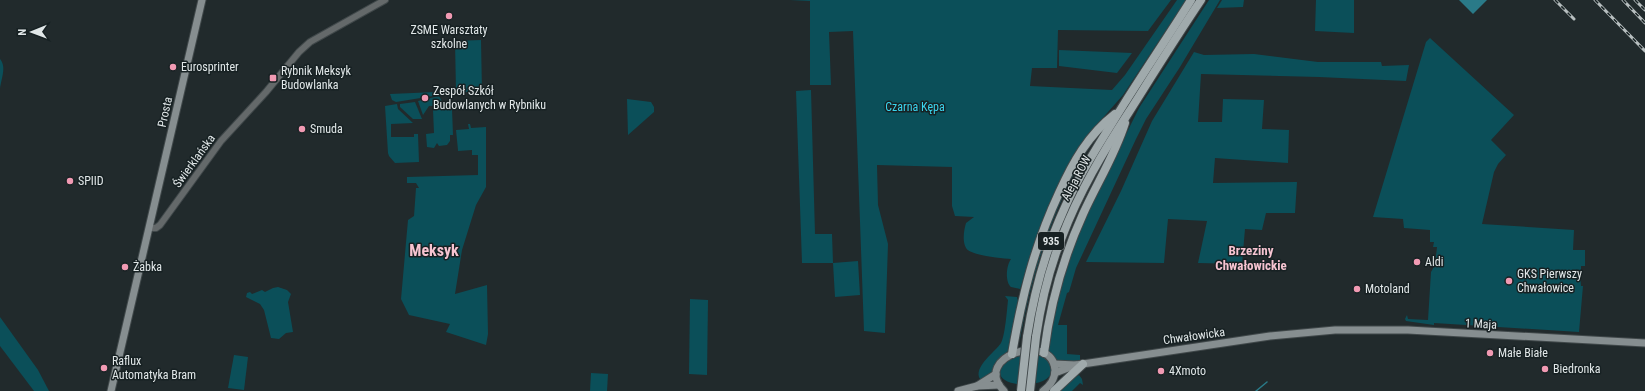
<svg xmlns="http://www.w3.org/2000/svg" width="1645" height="391" font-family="'Roboto Condensed',sans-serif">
	<rect width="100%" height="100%" fill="#212a2c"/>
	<g fill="#0b4f59">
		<path d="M790,0h381l-23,31 -90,-1 -1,38h-25l-2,18 82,4 13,-15 52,-75h9l-63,95 -30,34 -64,133 -9,27 -9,-2c-6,-5 -5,-21 0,-28 -10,-1 -40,-3 -45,-11 -4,-7 -2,-18 0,-25l8,-6 -19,-1 -3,-10v-39l-75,-2 1,40 10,39 -3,89 -21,-2 -11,-300 -24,1 2,53h-21v-84z"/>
		<path d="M1196,0l-116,188 -47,148h-3c8,-42 19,-83 36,-122 33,-76 85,-145 130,-214z"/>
		<path d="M1209,0h11l-40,67 -34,52 -10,20 -60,129 -7,24 -2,1 -9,32h9v29l13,1v5h-2v1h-21l-9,-10v-8l15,-68 20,-54 56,-113z"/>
		<path d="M1222,0h22l-1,7 -26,1z"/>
		<path d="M1316,0h38v33l-39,-2z"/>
		<path d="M1430,38l84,77 -23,25 15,15 -8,9 -4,8 -12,52 92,6 -1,20h12v16h-4v7l-1,1 1,12h2l-4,46 -145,-9v2l-28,-4 -1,-2 2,-4 1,4 20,1 3,-48 4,-7 2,-18h-4l1,-5h-4v-12l-26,-2 -1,-9 -30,-2 53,-175z"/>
		<path d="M481,40l1,52h-26l-1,-51z"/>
		<path d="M1059,50l73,3 -15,20 -58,-7z"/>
		<path d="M1194,52l10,3 50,-1 64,8h63l1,4 27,-1 -3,16 -87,-4 -118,-3 -3,48h24l1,-23 41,1 -2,29 27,1 -1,33 -73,-5 -2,25 84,-1 -2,31h-29l-4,17 -17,-1 -3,35 -44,-1 9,-42 -39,-2 -4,44 -78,-1 35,-71 31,-70z"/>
		<path d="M0,59c7,8 1,20 0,30z"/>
		<path d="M811,90l4,144h17l1,29 25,-2 2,34 -25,2 -2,-34h-31l-6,-172z"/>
		<path d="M436,92l-3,4 -37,6 -4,-2 -2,-6z"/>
		<path d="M439,96l5,9 -15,1 -6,9 -5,-14z"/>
		<path d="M627,99l24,3 3,5v5l-26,23z"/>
		<path d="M415,102l7,17h-9l-13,-12v-3z"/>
		<path d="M397,104l1,5 15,14 -22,1v13h23v-3h4l1,28 -24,1 -6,-7 -1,-3 -3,-47z"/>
		<path d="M452,109l1,26h-3v6l-3,4 -8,1 -2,-3 -3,5 -7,-1 -1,-13 8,-1 -1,-23z"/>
		<path d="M468,124h2l1,4 15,-1v60l-10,18 -14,45 -7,44 32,-9 1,49 -2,11 -40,-13 4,-8 -41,-9 -8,-16 7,-79 6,-4 2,-28h3l-3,-5h-9v-6l71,-2v-20h-6v-5l-14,1v-1l-2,-20 13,-1z"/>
		<path d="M1103,127c-8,13 -16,23 -24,37 -29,55 -48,113 -59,175h-3l22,-90 39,-90z"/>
		<path d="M278,287l9,3 4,4 -3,8 5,30 -7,1 -7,6 -8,-1 -7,-28 -4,-6 -14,-7 1,-4 3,-1 2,2 10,-4 3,2 8,-4z"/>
		<path d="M1005,296l12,1 1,4 -9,49 -11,11 -4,11 -12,7h-2c-7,-12 15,-27 21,-36 4,-7 6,-33 7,-43z"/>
		<path d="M690,299l18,1 -1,75 -18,-1z"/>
		<path d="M0,317l38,53 11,21h-15l-34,-45z"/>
		<path d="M1032,354c8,1 15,3 18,11 13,26 -66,26 -47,0l10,-8z"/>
		<path d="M234,355l14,2 -4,33 -16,-2z"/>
		<path d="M591,373l17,1 -1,17h-17z"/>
		<path d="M1079,375l3,4 1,6 -3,-2 -8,8h-14l14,-12z"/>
	</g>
	<path fill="#2a7a88" d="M1459,0h28l-14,14z"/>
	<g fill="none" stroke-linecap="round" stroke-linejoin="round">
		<path stroke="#2a7a88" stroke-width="1.5" d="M1256,391l11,-9"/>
		<g stroke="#40484a" stroke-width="8">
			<path id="tertiary" d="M149,228h7l4,-3 61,-84 45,-49 33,-40 11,-10 75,-42"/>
		</g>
		<g stroke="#40484a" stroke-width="9">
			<g id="secondary">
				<path d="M1054,364l22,1 194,-29 65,-6h73l237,13"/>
				<path d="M1055,373l21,-8"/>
				<path d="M977,386l19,-12"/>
				<path d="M111,391l91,-391"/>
				<path d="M958,391l19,-5 22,-1"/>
				<path d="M1004,391c-34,-35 49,-60 51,-21 0,9 -5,16 -12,21"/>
			</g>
		</g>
		<g stroke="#40484a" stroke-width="10">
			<g id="primary">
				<path d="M1027,337c7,-45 19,-89 38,-130 16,-36 38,-69 59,-103 22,-35 45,-69 67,-104"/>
				<path d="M1036,337c5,-34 13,-68 26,-100 17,-45 41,-85 67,-125 24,-38 47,-75 72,-112"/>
				<path d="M1044,353c6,-48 19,-95 39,-139 14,-31 32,-59 42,-91"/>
				<path d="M1012,354c10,-58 22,-107 47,-161 14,-31 29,-58 56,-79"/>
				<path d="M1054,391l29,-27"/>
			</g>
		</g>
		<use href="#tertiary" stroke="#64696a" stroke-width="6"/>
		<use href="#secondary" stroke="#868e90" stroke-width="7"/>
		<use href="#primary" stroke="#a0aaac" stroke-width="8"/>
		<g stroke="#b7bebf" stroke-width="3">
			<g id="rail">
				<path d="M1555,0l19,19"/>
				<path d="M1595,0l50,51"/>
				<path d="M1623,0l22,23"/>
				<path d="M1635,0l10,10"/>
			</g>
		</g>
		<use href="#rail" stroke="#172123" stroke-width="1.5" stroke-dasharray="4.5" stroke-linecap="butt"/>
		<g stroke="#40484a" stroke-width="10" stroke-linecap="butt">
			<g id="primary-bridge">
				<path d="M1021,391l6,-54"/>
				<path d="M1030,391l6,-54"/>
			</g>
		</g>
		<use href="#primary-bridge" stroke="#a0aaac" stroke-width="8"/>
	</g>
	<g fill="#f19ab3" stroke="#172123" stroke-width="1.5">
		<circle cx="449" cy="16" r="4"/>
		<circle cx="173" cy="67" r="4"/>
		<rect x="269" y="74" width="8" height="8" rx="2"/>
		<circle cx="425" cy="98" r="4"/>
		<circle cx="302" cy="129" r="4"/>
		<circle cx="70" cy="181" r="4"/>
		<circle cx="1417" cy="262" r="4"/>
		<circle cx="125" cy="267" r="4"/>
		<circle cx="1509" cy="281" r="4"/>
		<circle cx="1357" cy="289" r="4"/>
		<circle cx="1490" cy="353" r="4"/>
		<circle cx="104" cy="368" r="4"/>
		<circle cx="1545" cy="369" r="4"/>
		<circle cx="1161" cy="371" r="4"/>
	</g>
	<g text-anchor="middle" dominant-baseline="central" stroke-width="3" stroke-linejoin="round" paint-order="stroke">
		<rect fill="#172123" stroke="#a4acad" stroke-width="1" x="1038" y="232" width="26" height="18" rx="3"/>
		<g font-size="11" font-weight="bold" fill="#e1e7e8">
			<text x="1051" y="241">935</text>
		</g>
		<g font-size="12" fill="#e1e7e8" stroke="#172123" text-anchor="start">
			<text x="449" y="30" text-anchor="middle">ZSME Warsztaty<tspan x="449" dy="14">szkolne</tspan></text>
			<text x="181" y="67">Eurosprinter</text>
			<text x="281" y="71">Rybnik Meksyk<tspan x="281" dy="14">Budowlanka</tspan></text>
			<text x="433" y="91">Zespół Szkół<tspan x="433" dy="14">Budowlanych w Rybniku</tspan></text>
			<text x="310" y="129">Smuda</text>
			<text x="78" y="181">SPIID</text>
			<text x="1425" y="262">Aldi</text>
			<text x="133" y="267">Żabka</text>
			<text x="1517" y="274">GKS Pierwszy<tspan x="1517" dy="14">Chwałowice</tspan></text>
			<text x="1365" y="289">Motoland</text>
			<text x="1498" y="353">Małe Białe</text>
			<text x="112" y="361">Raflux<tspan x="112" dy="14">Automatyka Bram</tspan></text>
			<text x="1553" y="369">Biedronka</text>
			<text x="1169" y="371">4Xmoto</text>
		</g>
		<g font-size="12" fill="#3ad5ee" stroke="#172123">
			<text x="915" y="107">Czarna Kępa</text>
		</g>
		<g font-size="12" fill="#e1e7e8" stroke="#172123">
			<text transform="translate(165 112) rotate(-77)">Prosta</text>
			<text transform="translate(194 161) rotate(-54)">Świerklańska</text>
			<text transform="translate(1076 178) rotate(-62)">Aleja ROW</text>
			<text transform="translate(1481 324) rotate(3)">1 Maja</text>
			<text transform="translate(1194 336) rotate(-8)">Chwałowicka</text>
		</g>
		<g font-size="13" font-weight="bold" fill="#f6c4d1" stroke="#172123">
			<text x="1251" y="250">Brzeziny<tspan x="1251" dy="15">Chwałowickie</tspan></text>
		</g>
		<g font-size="16" font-weight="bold" fill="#f6c4d1" stroke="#172123">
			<text x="434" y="250">Meksyk</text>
		</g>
	</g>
	<g transform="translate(32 32) rotate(269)" stroke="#172123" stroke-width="3" paint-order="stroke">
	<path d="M0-3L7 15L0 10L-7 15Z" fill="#e1e7e8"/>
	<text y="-6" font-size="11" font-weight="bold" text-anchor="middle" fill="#e1e7e8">N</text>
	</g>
</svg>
